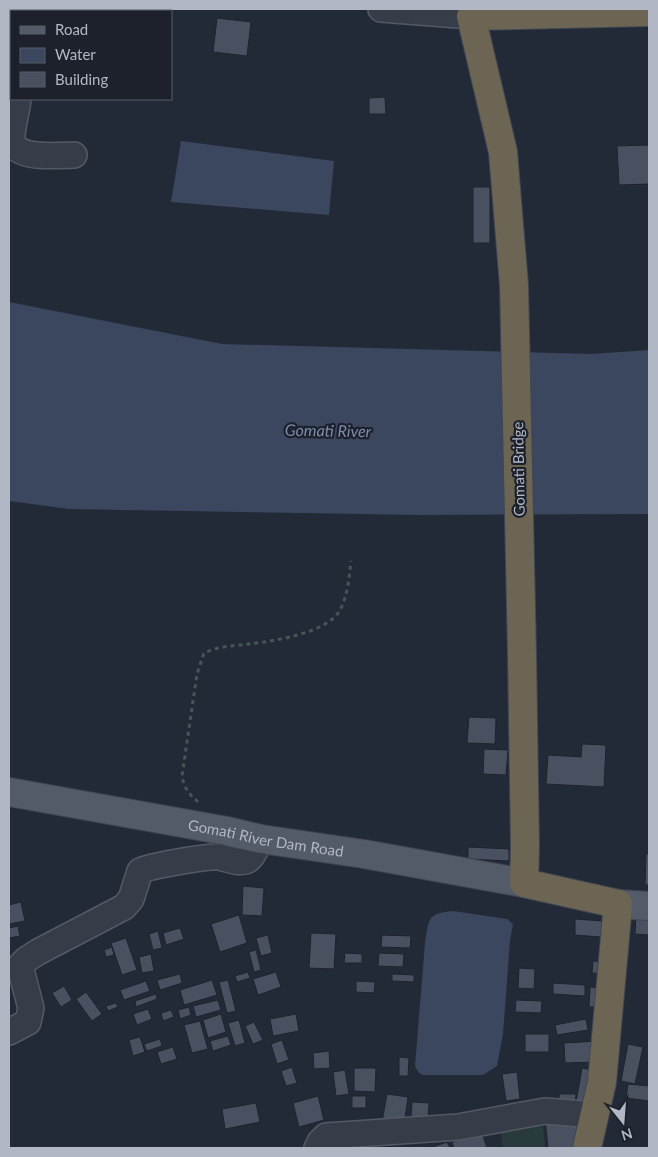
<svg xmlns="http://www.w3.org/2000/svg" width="658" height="1157" font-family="Lato,sans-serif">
	<rect width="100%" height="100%" fill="#232a37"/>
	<path fill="#293a3c" d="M543,1125l2,23h-42l-3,-20z"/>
	<g fill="#3a475f">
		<path d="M181,141l153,20 -5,54 -158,-13z"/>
		<path d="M9,302l213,42 370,10 57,-4v164l-229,1 -351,-6 -60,-8z"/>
		<path d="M453,911l54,8 6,5 -3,17 -7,93 -6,32 -14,9h-60l-4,-2 -4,-7 10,-123c4,-24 2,-30 28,-32z"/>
	</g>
	<g fill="#495161" stroke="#1e232e">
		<path d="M217,18l34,4 -4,34 -34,-4z"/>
		<path d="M385,97l1,17h-17v-16z"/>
		<path d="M649,145v39l-30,1 -2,-39z"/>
		<rect x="473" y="187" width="17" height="56"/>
		<path d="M469,717l27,1 -1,26 -28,-1z"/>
		<path d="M582,744l24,1 -2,42 -58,-3 2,-29 33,2z"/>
		<path d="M484,749l24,1 -2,25 -23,-1z"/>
		<path d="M468,847l41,2v12l-41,-2z"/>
		<path d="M646,854h3v31h-4z"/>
		<path d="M243,886l21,2 -2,28 -20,-1z"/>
		<path d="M21,902l4,19 -16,3v-19z"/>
		<path d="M239,915l8,28 -27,9 -9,-28z"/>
		<path d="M636,915h13v20l-14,-1z"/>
		<path d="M575,919l27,2 -1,16 -26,-2z"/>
		<path d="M18,926l2,10 -11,2v-10z"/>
		<path d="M180,928l4,11 -18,6 -3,-12z"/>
		<path d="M158,931l4,17 -9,2 -4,-16z"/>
		<path d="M311,933l25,1 -2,35 -25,-1z"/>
		<path d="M268,935l4,18 -11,3 -5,-18z"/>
		<path d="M382,935l29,1 -1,12 -29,-1z"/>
		<path d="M126,938l11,32 -15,5 -11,-32z"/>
		<path d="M112,947l2,8 -8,2 -2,-7z"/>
		<path d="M256,950l5,20 -7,2 -5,-20z"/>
		<path d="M345,953l17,1v9h-18z"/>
		<path d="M379,953l25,1 -1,13 -25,-1z"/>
		<path d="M151,954l3,17 -12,2 -3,-16z"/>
		<path d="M593,961l18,1 -1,12 -18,-1z"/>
		<path d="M519,968l16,1 -1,20 -16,-1z"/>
		<path d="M248,972l2,6 -13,4 -2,-6z"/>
		<path d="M276,972l5,15 -23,8 -5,-16z"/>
		<path d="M180,974l2,9 -22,7 -3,-10z"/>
		<path d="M392,974l22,1v7l-22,-1z"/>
		<path d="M212,980l5,15 -33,10 -4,-15z"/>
		<path d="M228,980l8,31 -9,2 -8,-31z"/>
		<path d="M146,981l4,10 -26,9 -4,-10z"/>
		<path d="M356,981l19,1 -1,11 -18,-1z"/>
		<path d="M553,983l32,2v11l-32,-2z"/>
		<path d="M64,986l8,14 -11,7 -9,-14z"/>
		<path d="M590,987l13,1 -1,19h-13z"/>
		<path d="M86,992l16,22 -10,7 -16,-22z"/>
		<path d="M156,994l1,5 -21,8 -1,-6z"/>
		<path d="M218,1000l3,10 -25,7 -3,-11z"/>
		<path d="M516,1000l26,1 -1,12 -26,-1z"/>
		<path d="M116,1003l2,4 -10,4 -2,-5z"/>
		<path d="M189,1007l2,8 -11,4 -2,-9z"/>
		<path d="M148,1009l4,10 -15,6 -4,-11z"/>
		<path d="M171,1010l3,7 -11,4 -2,-8z"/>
		<path d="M221,1014l5,18 -18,6 -5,-18z"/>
		<path d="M296,1014l3,17 -26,5 -3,-17z"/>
		<path d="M586,1019l2,11 -31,5 -2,-10z"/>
		<path d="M239,1020l6,23 -10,3 -7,-23z"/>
		<path d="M200,1021l8,28 -16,4 -8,-28z"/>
		<path d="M254,1022l9,18 -10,4 -8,-18z"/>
		<rect x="525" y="1034" width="24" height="18"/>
		<path d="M228,1036l3,9 -18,6 -3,-10z"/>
		<path d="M140,1037l5,15 -12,4 -4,-16z"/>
		<path d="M160,1039l2,7 -15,5 -3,-7z"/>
		<path d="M282,1040l7,20 -12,4 -6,-20z"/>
		<path d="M598,1041l1,21 -34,1 -1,-20z"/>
		<path d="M628,1044l15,3 -8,37 -14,-3z"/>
		<path d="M173,1047l4,12 -16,5 -4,-12z"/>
		<path d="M329,1051l1,17 -16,1 -1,-16z"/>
		<path d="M399,1057l10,1 -1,18h-9z"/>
		<path d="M292,1067l5,16 -11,3 -5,-15z"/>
		<path d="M354,1068h22l-1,24 -21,-1z"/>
		<path d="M582,1068l17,3 -6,33 -17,-2z"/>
		<path d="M345,1070l4,24 -13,2 -3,-24z"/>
		<path d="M517,1072l3,27 -14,2 -4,-27z"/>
		<path d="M628,1084l21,2v15l-23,-3z"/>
		<path d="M387,1094l21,3 -4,28 -22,-3z"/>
		<path d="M559,1094h17l-1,13 -16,-1z"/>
		<path d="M318,1096l6,24 -25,7 -6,-24z"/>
		<rect x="352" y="1096" width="14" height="12"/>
		<path d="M412,1102l17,1 -1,16 -17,-1z"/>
		<path d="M256,1103l4,19 -35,7 -3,-20z"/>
		<path d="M579,1115l3,33h-34l-3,-30z"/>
		<path d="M482,1133l5,15h-33l-2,-6z"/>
		<path d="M447,1142l3,6h-20z"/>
	</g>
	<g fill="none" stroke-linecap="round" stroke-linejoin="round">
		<g stroke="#545a65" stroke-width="28">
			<g id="minor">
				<path d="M381,9l90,7 -1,-7"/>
				<path d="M30,11v-2"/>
				<path d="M18,99c-1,13 -6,26 -6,39 0,23 47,17 62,17"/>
				<path d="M9,1032l19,-10 3,-14 -11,-42 7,-7 11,-7 86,-45 7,-8 9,-28c8,-5 69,-15 79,-14 9,2 23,8 30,2 5,-4 9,-15 12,-20"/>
				<path d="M317,1148l3,-6 6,-6 132,-9 87,-16 49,4"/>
			</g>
		</g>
		<g stroke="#404551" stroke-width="30">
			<g id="major">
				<path id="s1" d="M9,792l218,39 34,8 103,15 160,29"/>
				<path d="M618,904l31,2"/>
			</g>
		</g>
		<g stroke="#414752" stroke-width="30">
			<path id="highway" d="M587,1148l15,-66 16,-178 -94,-21 1,-36 -3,-193 -8,-369 -11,-133 -32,-136 178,-4"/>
		</g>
		<path stroke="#465559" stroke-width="3" stroke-dasharray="4 4" stroke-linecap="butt" d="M198,802c-9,-8 -14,-14 -16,-26l15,-102 7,-21c14,-7 30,-7 45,-9 25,-3 79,-11 91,-34 8,-15 9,-33 11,-49"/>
		<use href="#minor" stroke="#363c48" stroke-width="25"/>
		<use href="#major" stroke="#545b68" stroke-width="28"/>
		<use href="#highway" stroke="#6d6554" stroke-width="28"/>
	</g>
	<g text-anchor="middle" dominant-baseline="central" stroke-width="4.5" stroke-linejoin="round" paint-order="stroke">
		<g font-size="15" fill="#b1b7c4" stroke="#1c212c">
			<text transform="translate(518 469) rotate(-91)">Gomati Bridge</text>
			<text stroke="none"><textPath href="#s1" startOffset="261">Gomati River Dam Road</textPath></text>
		</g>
		<g font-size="16" font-style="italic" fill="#7c8caa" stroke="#1c212c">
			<text transform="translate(328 430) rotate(1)">Gomati River</text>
		</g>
	</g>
	<rect width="658" height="1157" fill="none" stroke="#b1b7c4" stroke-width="20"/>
	<rect x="10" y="10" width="162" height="90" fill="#1c212c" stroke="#585d69"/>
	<rect x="20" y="26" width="25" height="8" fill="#545b68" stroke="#585d69"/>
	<text x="55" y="35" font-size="15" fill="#b1b7c4">Road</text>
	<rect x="20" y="48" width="25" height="15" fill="#3a475f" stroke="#585d69"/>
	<text x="55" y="60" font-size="15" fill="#b1b7c4">Water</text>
	<rect x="20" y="72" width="25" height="15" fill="#495161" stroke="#585d69"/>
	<text x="55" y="85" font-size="15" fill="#b1b7c4">Building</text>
	<g transform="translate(623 1122) rotate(163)" stroke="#1c212c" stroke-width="4" paint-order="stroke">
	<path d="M0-4L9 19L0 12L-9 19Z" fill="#b1b7c4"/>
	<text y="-8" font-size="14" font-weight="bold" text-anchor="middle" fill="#b1b7c4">N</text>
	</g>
</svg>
